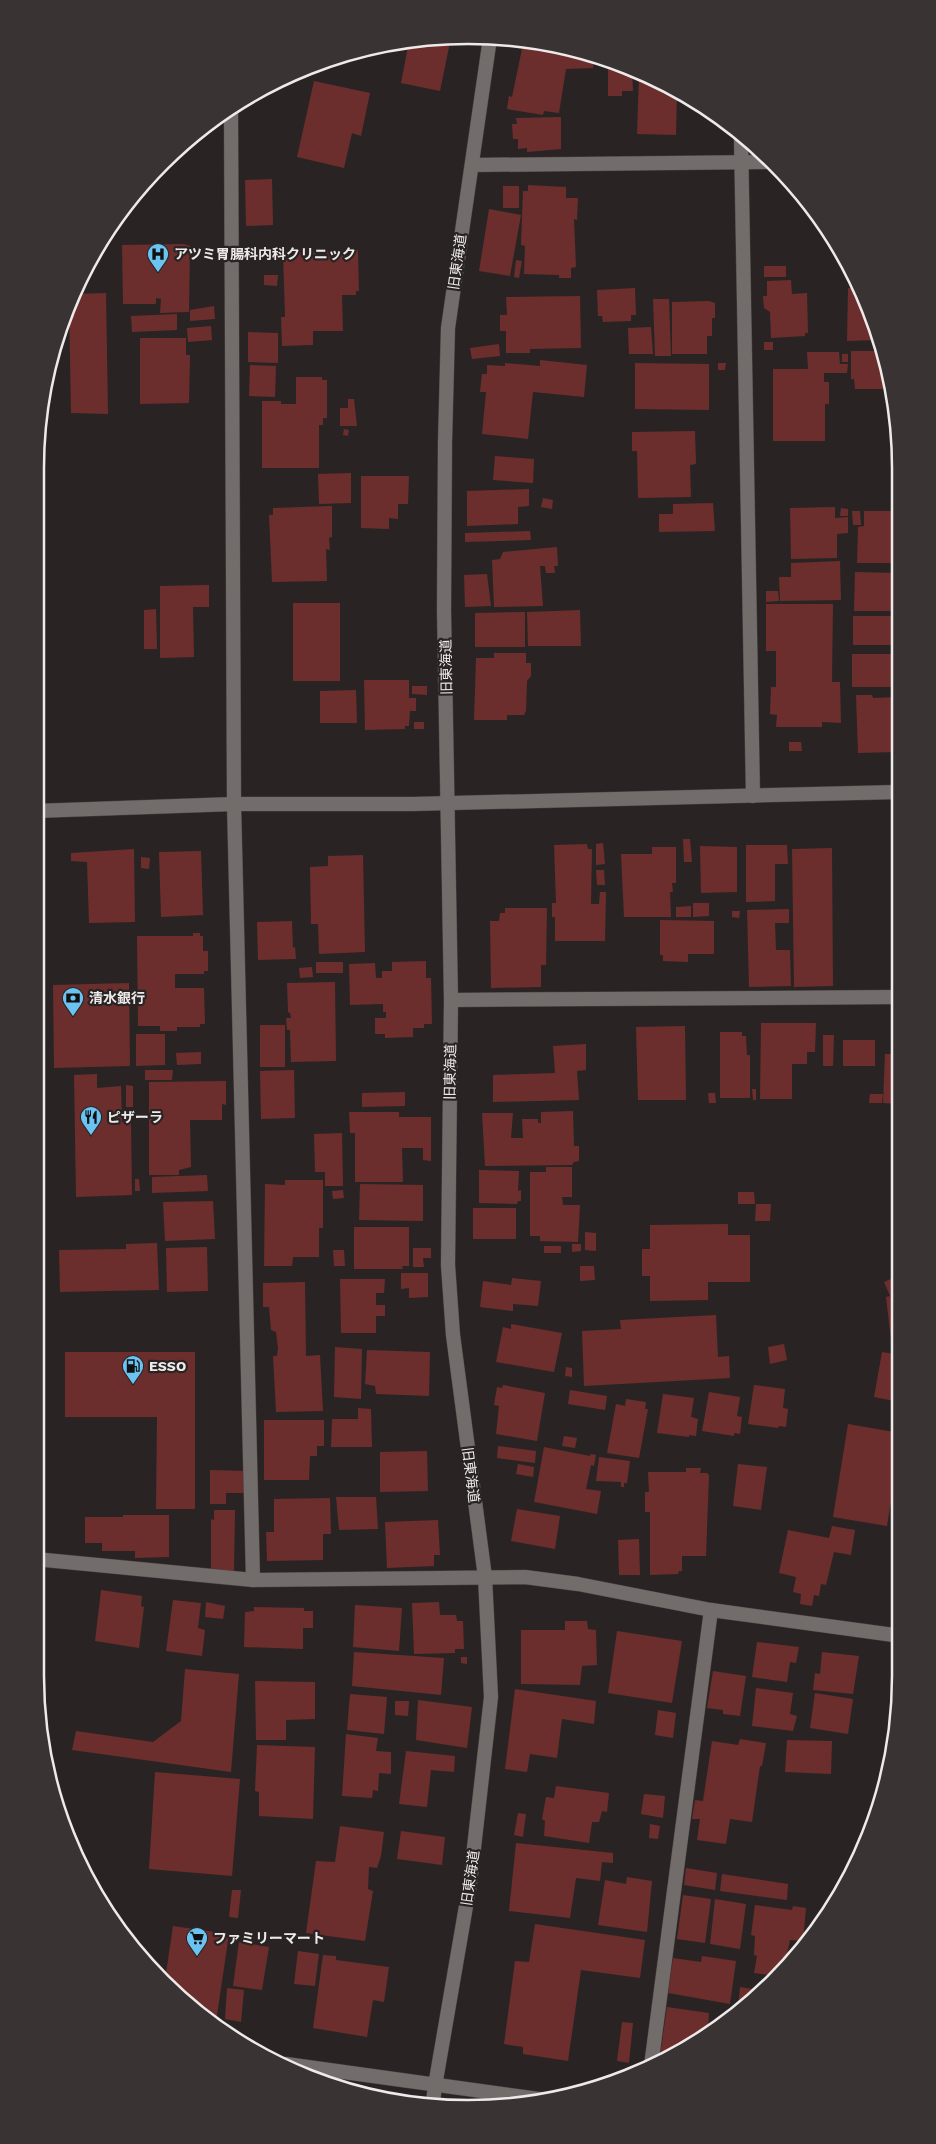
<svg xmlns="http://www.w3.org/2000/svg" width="936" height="2144" font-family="'Work Sans','Noto Sans JP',sans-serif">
	<rect width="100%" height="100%" fill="#292423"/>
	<g fill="#6b2e2d">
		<path d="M427,38l23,4 -10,49 -39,-8 8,-42z"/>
		<path d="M523,44l32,6 1,-4 38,9 -1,13 -27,1 -7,44 -15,-2 -1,4 -36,-6 2,-13 3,1z"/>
		<path d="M608,58l24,12 1,21h-11v5h-14z"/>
		<path d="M639,76l38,16 -1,43 -39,-1z"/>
		<path d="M314,81l56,12 -9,43 -9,-3 -8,35 -47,-11z"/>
		<path d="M561,117v32l-34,3v-4l-9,1v-10h-5l-1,-15h5l-1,-6z"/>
		<path d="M272,179l1,46 -27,1 -1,-46z"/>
		<path d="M528,185l38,2v11h12l-1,22 -3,-1 2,48 -5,1v10h-12v-3l-35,-1 1,-28 -4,-1 2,-54h5z"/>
		<rect x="503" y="186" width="16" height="22"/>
		<path d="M489,209l32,6 -11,61 -31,-5z"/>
		<path d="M184,244l6,2 -1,66 -29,1 1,-14 -5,-1v6h-33l-1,-59z"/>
		<path d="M358,250l1,41h-3v4h-14l1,36h-30v14l-31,1 -1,-29h4l-2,-64z"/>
		<path d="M516,260l6,1 -3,17 -5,-1z"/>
		<rect x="764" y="266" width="22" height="11"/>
		<path d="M264,275h14l-1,11 -13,-1z"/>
		<path d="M791,280l1,14 15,-1 1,40h-3v3l-34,2 -1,-26 -6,-4 -1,-12h4v-15z"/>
		<path d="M635,288l1,27h-5v6l-28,1 -1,-6h-4l-1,-26z"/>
		<path d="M848,288h12l8,14 10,38 -31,1z"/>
		<path d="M106,293l2,121 -37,-1 -2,-108 5,-11z"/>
		<path d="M580,296l1,52 -51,1v4h-24v-22h-6v-16h7l-1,-18z"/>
		<path d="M653,299h16l2,57h-16z"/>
		<path d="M709,301l6,2v15h-3v18h-5v18h-35v-52z"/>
		<path d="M214,306l1,13 -25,2v-11z"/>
		<path d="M177,314v16l-45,2 -1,-16z"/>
		<path d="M211,326l1,14 -24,2 -1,-14z"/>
		<path d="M651,327l2,27h-24l-1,-26z"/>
		<path d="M248,332l30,1v30l-30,-1z"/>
		<path d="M140,338h46v17h4l-1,48 -49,1z"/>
		<rect x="764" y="342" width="9" height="8"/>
		<path d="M499,344l1,12 -28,3 -2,-11z"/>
		<path d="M851,351h30l8,38h-34l-1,-10h-3z"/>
		<path d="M807,352h32l1,12h8l-1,9h-23v9h5v22h-4v37h-52v-72h35z"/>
		<rect x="842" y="354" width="6" height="8"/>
		<path d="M540,360l47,5 -3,32 -51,-5 -5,47 -46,-5 4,-42h-6l2,-18h5v-9l18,1v-3l35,3z"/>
		<path d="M635,363l74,1v46l-74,-1z"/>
		<path d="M718,363h8l-1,7h-7z"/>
		<path d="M250,365l26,1 -1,31 -26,-1z"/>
		<path d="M296,377h26v3h5v38h-4v7h-4v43h-57v-67h19v3h15z"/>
		<path d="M348,399h6l3,27h-17v-18h8z"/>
		<path d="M344,429l5,1 -1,6 -5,-1z"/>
		<path d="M695,431l1,33 -6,1 1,32 -53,1 -1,-47h-5v-19z"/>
		<path d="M495,456l39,3 -1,24 -40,-3z"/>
		<path d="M351,473v30l-32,1 -1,-30z"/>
		<path d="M361,476h48l-1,28h-10v15l-9,-1v11l-28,-1z"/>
		<path d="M529,489v17l-11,1v17l-51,2v-35z"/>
		<path d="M543,498l10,2 -1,9 -11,-2z"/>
		<path d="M713,503l2,28 -56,1v-18h14v-10z"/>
		<path d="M332,506v31l-3,1 1,12 -4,-1 1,32 -55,1 -3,-67h4v-7z"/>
		<path d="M835,507v11l13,-1v16l-11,1v24l-46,1 -1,-51z"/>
		<path d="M841,508l7,1v7h-8z"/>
		<path d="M852,511h8l1,14h-8z"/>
		<path d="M864,511h34v52h-41l1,-36 6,-1z"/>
		<path d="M530,531l1,9 -66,2v-9z"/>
		<path d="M557,547l1,19h-4l1,7h-9l-1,-7h-5l3,40 -49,1 -2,-47 8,-1 3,-7z"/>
		<path d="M840,561l1,39 -61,1 -1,-24h12v-14z"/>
		<path d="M855,572l43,1v38h-44z"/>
		<path d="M487,574l4,32 -26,1 -1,-32z"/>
		<path d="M209,585v22h-16l1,50 -34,1v-72z"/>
		<path d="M766,591h12l1,10 -13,1z"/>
		<rect x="293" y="603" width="47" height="78"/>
		<path d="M766,604h67l-1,78h8l1,41 -19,-1v5h-46l1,-12 -7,-1 1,-27h5v-36h-10z"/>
		<path d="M156,609l1,40h-13v-39z"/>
		<path d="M580,610l1,36h-53l-1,-34z"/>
		<path d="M525,612v35h-50v-34z"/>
		<rect x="853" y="616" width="45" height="29"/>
		<path d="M494,653h32v10h5v13l-4,5 -1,30 -2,4h-17v5h-33l2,-62h18z"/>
		<rect x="852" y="654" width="46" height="33"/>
		<path d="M364,680h45v18h7v13h-6l-1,15h-4v3l-40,1z"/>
		<path d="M412,686h15v9l-15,-1z"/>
		<path d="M356,690l1,33h-37v-32z"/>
		<path d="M856,695h16l1,3 25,-1v55l-40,1z"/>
		<rect x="414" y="722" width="10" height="7"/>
		<path d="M789,742h12l1,9h-13z"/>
		<path d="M683,839h7l2,23h-8z"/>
		<path d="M603,843l2,21 -9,1v-21z"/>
		<path d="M587,844l1,5h4l-1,55h8l1,-12h6l-1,49h-50v-24h-3v-14h4l-2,-58z"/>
		<path d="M746,845h41l1,19h-13v37l-29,1z"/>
		<path d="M700,846l37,1v45l-36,1z"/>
		<path d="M652,847h24v36h-4l1,9h-3l1,25h-47l-3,-63h31z"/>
		<path d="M832,848l1,138 -39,1 -2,-138z"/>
		<path d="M134,849l1,73 -46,1 -2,-61 -16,-1v-8z"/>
		<path d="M201,851l2,64 -42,2 -2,-65z"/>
		<path d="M363,855l2,97 -46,2 -1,-30h-7l-1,-57 18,-1v-10z"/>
		<path d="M141,857l9,1 -1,11 -8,-1z"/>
		<rect x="894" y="863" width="5" height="36"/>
		<path d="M596,870h8l1,15h-8z"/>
		<path d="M693,903h16v13l-16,1z"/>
		<path d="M691,906v11h-15v-10z"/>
		<path d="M505,908h42l-1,57h-5v22l-50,1 -1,-67h9l1,-8h5z"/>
		<path d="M894,908h5v75h-3z"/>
		<path d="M789,909v14h-14l1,27h14l1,36 -42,1 -2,-77z"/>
		<path d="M732,911h8l-1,7 -7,-1z"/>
		<path d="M660,920l54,1v33h-26v8l-25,-1v-6h-3z"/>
		<path d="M292,921l1,27 2,-1 1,12 -38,1 -1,-38z"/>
		<path d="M193,933h7v3h3v15h5v20h-4v3h-29v14h29l1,36h-5v3h-23v4h-17v-5h-22l-1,-90h56z"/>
		<path d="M426,961v17h5l1,46h-8v4h-11v9l-28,1v-4h-10v-16h11v-6h-3v-8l-33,1 -1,-41 26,-1 1,15h6v-7h10v-9z"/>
		<rect x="316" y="962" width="27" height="11"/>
		<path d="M312,967l1,10 -13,1 -1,-10z"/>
		<path d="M335,982l1,79 -45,1 -1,-32h-3l-1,-12h5l-1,-5 -2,-1 -1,-29z"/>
		<path d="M129,983l1,83 -76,2 -1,-83z"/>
		<path d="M761,1023h55l-1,29h-8v12h-15v35h-32z"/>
		<rect x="260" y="1025" width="25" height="42"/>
		<path d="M685,1026l1,74h-48l-2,-73z"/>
		<path d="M720,1032h22v4h4l1,19h3v43h-30z"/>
		<path d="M136,1034h29v31l-29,1z"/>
		<path d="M823,1035h11l-1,31h-10z"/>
		<rect x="843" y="1040" width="32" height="26"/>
		<path d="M586,1044v26l-9,1 2,29 -86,2v-27l62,-2 -2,-27z"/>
		<path d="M201,1052v12l-24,1 -1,-12z"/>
		<path d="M885,1054h14v50l-16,-1z"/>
		<path d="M145,1070h28l-1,10h-27z"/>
		<path d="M294,1070l1,48 -34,1 -1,-48z"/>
		<path d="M97,1074v14l24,-2 1,36h9l1,73 -56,2 -2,-122z"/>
		<path d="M226,1081v24l-4,-1v16h-32l1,47 -12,3v5h-30v-93z"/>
		<path d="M126,1085l7,1v21h-7z"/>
		<path d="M752,1089h4v11h-3z"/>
		<path d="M405,1092v14l-43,1v-14z"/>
		<path d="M708,1093h7l1,10h-7z"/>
		<path d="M870,1094h13l-1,9h-13z"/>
		<rect x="127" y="1110" width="7" height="8"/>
		<path d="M573,1111l1,35h5v15l-5,1 -2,3 -87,1 -3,-53h31l-2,25h12l-1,-19h16v4h3v-11z"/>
		<path d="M349,1112h50v5h32v44l-8,-1v-12h-21l1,34h-48v-49h-5z"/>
		<path d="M342,1133l1,53h-18v-14h-10l-1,-38z"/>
		<path d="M546,1167h26v30h-10l1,8h17l-2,37 -38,-1v-5h-10v-64h16z"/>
		<path d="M479,1170l40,1 -1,20 3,-1v11h-3l-1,3 -38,-1z"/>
		<path d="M207,1175l1,16 -56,2v-16z"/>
		<path d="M135,1179h4l1,12h-5z"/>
		<path d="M285,1180h38v48h-4v29h-26l-1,9h-28l1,-82 20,1z"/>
		<path d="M360,1184l63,1v36l-64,-1z"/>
		<path d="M343,1190l1,8 -11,1 -1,-8z"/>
		<path d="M738,1192h16l1,12h-17z"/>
		<path d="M213,1201l2,38 -50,2 -2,-39z"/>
		<path d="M756,1204h15l-1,17h-15z"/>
		<rect x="473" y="1208" width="43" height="31"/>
		<path d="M728,1224v11h22v47h-42v18l-58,1v-25h-8v-27h8v-24z"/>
		<path d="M354,1227h55v39h-7l1,3h-49z"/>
		<path d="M585,1232l11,1v18l-11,-1z"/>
		<path d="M157,1243l2,47 -99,2 -1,-42 67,-1v-5z"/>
		<path d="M572,1244h9v7l-9,1z"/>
		<rect x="544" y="1246" width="17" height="7"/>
		<path d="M207,1247l1,44 -41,1 -1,-44z"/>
		<path d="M413,1248h18v10h-8l1,9h-11z"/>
		<path d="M333,1250h11l1,16h-11z"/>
		<path d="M580,1266h14l1,14 -15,1z"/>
		<path d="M401,1273h27v24l-19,1v-10l-8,1z"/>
		<path d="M900,1275v61l-9,4 -5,-43 4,-1 -6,-14z"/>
		<path d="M512,1278l29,3 -3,25 -25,-2v7l-33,-4 3,-26 28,4z"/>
		<path d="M340,1279h45l-1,14h-8v12h9v11h-9v17h-35z"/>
		<path d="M305,1282l1,74 14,-1 3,56 -47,1 -3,-56h4l1,-7 -2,-17 -5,-2 -2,-23h-6v-24z"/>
		<path d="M716,1315l2,42 11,-1 1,22 -146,8 -2,-55 39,-2 -1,-9z"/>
		<path d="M511,1324l51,9 -8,39 -58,-10 7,-35 8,2z"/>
		<path d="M784,1344l3,16 -17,4 -2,-17z"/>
		<path d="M335,1347l27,2 -1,50 -27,-2z"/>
		<path d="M367,1350l63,2 -1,44 -53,-2 -1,-8 -10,-2z"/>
		<path d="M65,1352h130v157h-39l1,-92h-92z"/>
		<path d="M882,1352l18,3v47l-26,-5z"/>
		<path d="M566,1367l6,1v9l-7,-1z"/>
		<path d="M503,1385l42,8 -8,48 -41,-7 3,-28 -5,-1 3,-18 5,1z"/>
		<path d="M754,1385l31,4 -2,19 5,1 -2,18 -7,-1 -1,2 -30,-4z"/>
		<path d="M570,1390l37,6 -2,14 -37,-6z"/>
		<path d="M709,1392l31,5 -3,19 5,1 -2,17 -6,-1v3l-32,-5z"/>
		<path d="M663,1394l31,4 -3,19 7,2 -2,17 -7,-1v2l-32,-4z"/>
		<path d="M626,1399l20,3 -1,7h3l-9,49 -32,-5 9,-49 9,2z"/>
		<path d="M358,1408l13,1 1,38h-41l1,-28h26z"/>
		<path d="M264,1420h60v26h-7v10h-7l-1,24h-45z"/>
		<path d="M848,1424l52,9v13l-13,80 -54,-9z"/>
		<path d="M564,1436l13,2 -2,10 -13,-2z"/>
		<path d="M498,1446l38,5 -1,12 -38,-5z"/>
		<path d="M544,1447l46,9 1,-2 5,1 -2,11 -3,-1 -5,24 15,2 -4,23 -63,-12z"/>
		<path d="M427,1451l1,40 -48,1v-40z"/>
		<path d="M599,1457l31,4 -3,22h-3v4h-3v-5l-25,-1z"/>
		<path d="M518,1464l16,3 -1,10 -17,-3z"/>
		<path d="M738,1464l29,3 -6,43 -28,-4z"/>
		<path d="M686,1468h15l-1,5h7l2,2 -3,81h-24v15h-3l-1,3 -28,1v-63h-5v-20h4l-1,-20h38z"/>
		<path d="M210,1470l37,1 -1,22h-20v11h-16z"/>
		<path d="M336,1497h40l2,32 -39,1z"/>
		<path d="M330,1498l1,36h-8v26l-56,1 -1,-29h8v-33z"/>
		<path d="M517,1509l43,7 -5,33 -44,-8z"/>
		<path d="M214,1510h21l-1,61 -23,-1v-51l3,1z"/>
		<path d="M123,1515h46v42l-34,1v-7h-33v-8h-17v-26h38z"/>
		<path d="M438,1520l2,35h-6v11l-47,2 -2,-46z"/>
		<path d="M832,1526l23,4 -4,25 -17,-3 -8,33 -5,-1 -2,12 -5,-1 -2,11 -12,-2 1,-10 -8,-2 3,-15 -17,-4 9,-43 41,8z"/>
		<path d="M639,1539l1,36h-21l-1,-35z"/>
		<path d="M101,1590l41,6 -1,10 3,1 -5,41 -44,-7z"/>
		<path d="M173,1600l28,3 -3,25 7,2 -3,26 -36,-5z"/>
		<path d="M206,1602l19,4 -2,13 -18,-2z"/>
		<path d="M439,1602l1,13h16l1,6h6l1,28h-9v4l-41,1 -2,-51z"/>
		<path d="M355,1605l47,3 -3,43 -46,-4z"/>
		<path d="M254,1607l50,1v3h9v17h-10v21l-59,-2 1,-35 9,-1z"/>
		<path d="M565,1621h22l1,8 8,1 1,35 -15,1 -2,19 -59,-1v-54h44z"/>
		<path d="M617,1631l65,10 -10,62 -64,-10z"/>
		<path d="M757,1642l42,5 -3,16 -6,-1 -3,20 -35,-5z"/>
		<path d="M354,1652l90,6 -3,37 -89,-9z"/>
		<path d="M822,1652l37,4 -6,38 -40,-4 2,-17 5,1z"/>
		<path d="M461,1657h6v7l-6,-1z"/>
		<path d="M185,1669l54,5 -8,98 -159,-22 4,-19 77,11 28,-21z"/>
		<path d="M713,1671l33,5 -6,40 -17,-2v-4l-16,-2z"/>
		<path d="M255,1681l60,1v37l-29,1v20h-30z"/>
		<path d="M756,1688l37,5 -3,21 7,2 -4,15 -41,-5z"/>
		<path d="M515,1689l81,12 -2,23 -32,-5 -5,39 -27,-4 -3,18 -22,-3z"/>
		<path d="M815,1693l38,6 -5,35 -38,-6z"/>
		<path d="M350,1694l37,3 -3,37 -37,-4z"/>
		<path d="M418,1700l54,7 -5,41 -51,-8z"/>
		<path d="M395,1701h14l-1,15 -13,-1z"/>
		<path d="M658,1710l18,3 -3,25 -18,-3z"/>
		<path d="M346,1734l32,4 -2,13 15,1v22l-12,-1 -1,18 -5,-1 -1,8 -30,-2z"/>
		<path d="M740,1739l26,4 -4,23h-2l-8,56 -22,-3 -4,25 -29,-4 3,-21h-8l3,-19 8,1 9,-60 26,4z"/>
		<path d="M787,1740l45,1 -1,33 -46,-2z"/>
		<path d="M257,1745l58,2 -2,72 -54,-3v-24l-4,-1z"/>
		<path d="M406,1751l49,5 -1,16 -23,-2 -4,37 -28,-3z"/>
		<path d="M155,1772l85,7 -8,97 -83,-7z"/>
		<path d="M556,1786l53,7 -2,19 -5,-1 -3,11h-7l-3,21 -45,-7 1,-15 -3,-2 4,-22 8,1z"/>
		<path d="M644,1794l21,2 -2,22 -22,-4z"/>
		<path d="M518,1813l8,1 -3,23 -9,-2z"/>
		<path d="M650,1824l10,2 -2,13 -9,-1z"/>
		<path d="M340,1826l44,6 -3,24 -4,12 -8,-1 -1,22 5,2 -8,50 -59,-8 10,-72 19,1z"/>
		<path d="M401,1831l44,6 -3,28 -45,-6z"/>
		<path d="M516,1843l97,10v10l-11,-1 -2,19 -24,-3 -6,40 -61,-7z"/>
		<path d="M686,1868l31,5 -2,17 -31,-5z"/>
		<path d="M722,1874l66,10 -1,16 -67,-9z"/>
		<path d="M627,1877l25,4 -5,51 -49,-7 7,-45 21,4z"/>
		<path d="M232,1890h9l-3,28 -9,-1z"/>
		<path d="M683,1895l28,4 -6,44 -28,-4z"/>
		<path d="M715,1899l31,5 -6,45 -30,-5z"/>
		<path d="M755,1905l37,5 1,-4 13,2 -3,33 -13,-1 -4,18h-4l-3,15 -3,3 -22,-3 3,-17 -3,-1 1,-19 -4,-1z"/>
		<path d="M535,1924l110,16 -5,38 -59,-8 -13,91 -45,-7v-7l-19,-3 11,-83 14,1z"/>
		<path d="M173,1926l56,8 -13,88 -51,-42z"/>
		<path d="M239,1942l30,5 -7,43 -29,-4z"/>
		<path d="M298,1951l21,3 -4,32 -21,-2z"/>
		<path d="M323,1955l13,1v4l53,7 -5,35 -11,-2 -6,37 -54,-9z"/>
		<path d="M702,1956l34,5 -6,43 -62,-11 5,-35 28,4z"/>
		<path d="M740,1987l19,3 -21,17z"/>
		<path d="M227,1988l17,2 -3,32 -16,-3z"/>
		<path d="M667,2007l42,6 -1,16 2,1 -26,21 -25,12z"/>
		<path d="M622,2022l11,1 -4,40 -12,-2z"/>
	</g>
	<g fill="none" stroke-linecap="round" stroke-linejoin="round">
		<g stroke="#474242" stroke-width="15">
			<g id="minor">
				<path d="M231,108l3,696 19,776"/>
				<path d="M741,138l12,658"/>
				<path d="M472,165l294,-3"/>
				<path d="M451,1000l448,-3"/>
				<path d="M35,1559l218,21 272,-3 53,7 133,26 190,26"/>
				<path d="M651,2066l60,-456"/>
				<path d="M433,2102l2,-16"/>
			</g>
		</g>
		<g stroke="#474242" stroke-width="15">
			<g id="tertiary">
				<path d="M35,811l199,-7h179l485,-12"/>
				<path d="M286,2064l260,36"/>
				<path d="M435,2086l35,-203 21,-186 -6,-120 -32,-242 -5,-70 3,-265 -7,-390 1,-168 3,-114 42,-290"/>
			</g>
		</g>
		<use href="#minor" stroke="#726c6b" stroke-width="14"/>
		<use href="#tertiary" stroke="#726c6b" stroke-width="14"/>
	</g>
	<defs>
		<g id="hospital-pin" transform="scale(1.125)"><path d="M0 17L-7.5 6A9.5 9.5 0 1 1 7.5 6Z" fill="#6ac3f1" stroke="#292423"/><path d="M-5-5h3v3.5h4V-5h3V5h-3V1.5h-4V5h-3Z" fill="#111"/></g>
		<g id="bank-pin" transform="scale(1.125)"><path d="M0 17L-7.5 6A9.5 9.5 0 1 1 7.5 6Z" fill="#6ac3f1" stroke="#292423"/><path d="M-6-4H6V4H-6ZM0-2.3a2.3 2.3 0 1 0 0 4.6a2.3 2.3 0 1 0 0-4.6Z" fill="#111"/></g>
		<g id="restaurant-pin" transform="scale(1.125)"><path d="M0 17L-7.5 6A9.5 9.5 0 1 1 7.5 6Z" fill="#6ac3f1" stroke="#292423"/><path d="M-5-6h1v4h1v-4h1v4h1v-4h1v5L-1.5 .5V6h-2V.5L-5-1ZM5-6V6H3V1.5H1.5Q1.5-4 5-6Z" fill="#111"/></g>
		<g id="fuel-pin" transform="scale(1.125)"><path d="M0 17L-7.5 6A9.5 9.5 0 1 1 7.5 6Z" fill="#6ac3f1" stroke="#292423"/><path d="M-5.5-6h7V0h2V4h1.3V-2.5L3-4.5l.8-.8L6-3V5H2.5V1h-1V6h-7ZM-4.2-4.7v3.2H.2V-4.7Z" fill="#111"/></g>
		<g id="supermarket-pin" transform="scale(1.125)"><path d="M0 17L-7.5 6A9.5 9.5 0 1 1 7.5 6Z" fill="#6ac3f1" stroke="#292423"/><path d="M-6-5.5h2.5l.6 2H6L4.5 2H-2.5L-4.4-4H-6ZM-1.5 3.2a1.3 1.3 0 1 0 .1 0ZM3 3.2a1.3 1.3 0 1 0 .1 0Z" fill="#111"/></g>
	</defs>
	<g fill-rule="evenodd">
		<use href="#hospital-pin" x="158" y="254"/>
		<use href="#bank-pin" x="73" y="998"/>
		<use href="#restaurant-pin" x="91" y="1117"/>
		<use href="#fuel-pin" x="133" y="1366"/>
		<use href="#supermarket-pin" x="197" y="1938"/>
	</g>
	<g text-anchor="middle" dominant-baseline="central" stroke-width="4.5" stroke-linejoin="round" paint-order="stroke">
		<g font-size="14" font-weight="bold" fill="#eeeaea" stroke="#292423" text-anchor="start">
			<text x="174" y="254">アツミ胃腸科内科クリニック</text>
			<text x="89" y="998">清水銀行</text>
			<text x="107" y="1117">ピザーラ</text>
			<text x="149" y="1366">ESSO</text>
			<text x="213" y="1938">ファミリーマート</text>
		</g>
		<g font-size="14" fill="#eeeaea" stroke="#292423">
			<text transform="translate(457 262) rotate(-82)">旧東海道</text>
			<text transform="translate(446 667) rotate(-91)">旧東海道</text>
			<text transform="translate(450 1072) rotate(-89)">旧東海道</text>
			<text transform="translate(471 1475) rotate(83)">旧東海道</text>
			<text transform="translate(470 1878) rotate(-82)">旧東海道</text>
		</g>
	</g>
	<path d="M0 0H936V2144H0ZM468 44H468A424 424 0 0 1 892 468V1676A424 424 0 0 1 468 2100H468A424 424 0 0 1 44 1676V468A424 424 0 0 1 468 44Z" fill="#393433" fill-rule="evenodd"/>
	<path fill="none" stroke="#eeeaea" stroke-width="2.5" d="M468 44H468A424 424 0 0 1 892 468V1676A424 424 0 0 1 468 2100H468A424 424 0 0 1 44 1676V468A424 424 0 0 1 468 44Z"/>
</svg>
